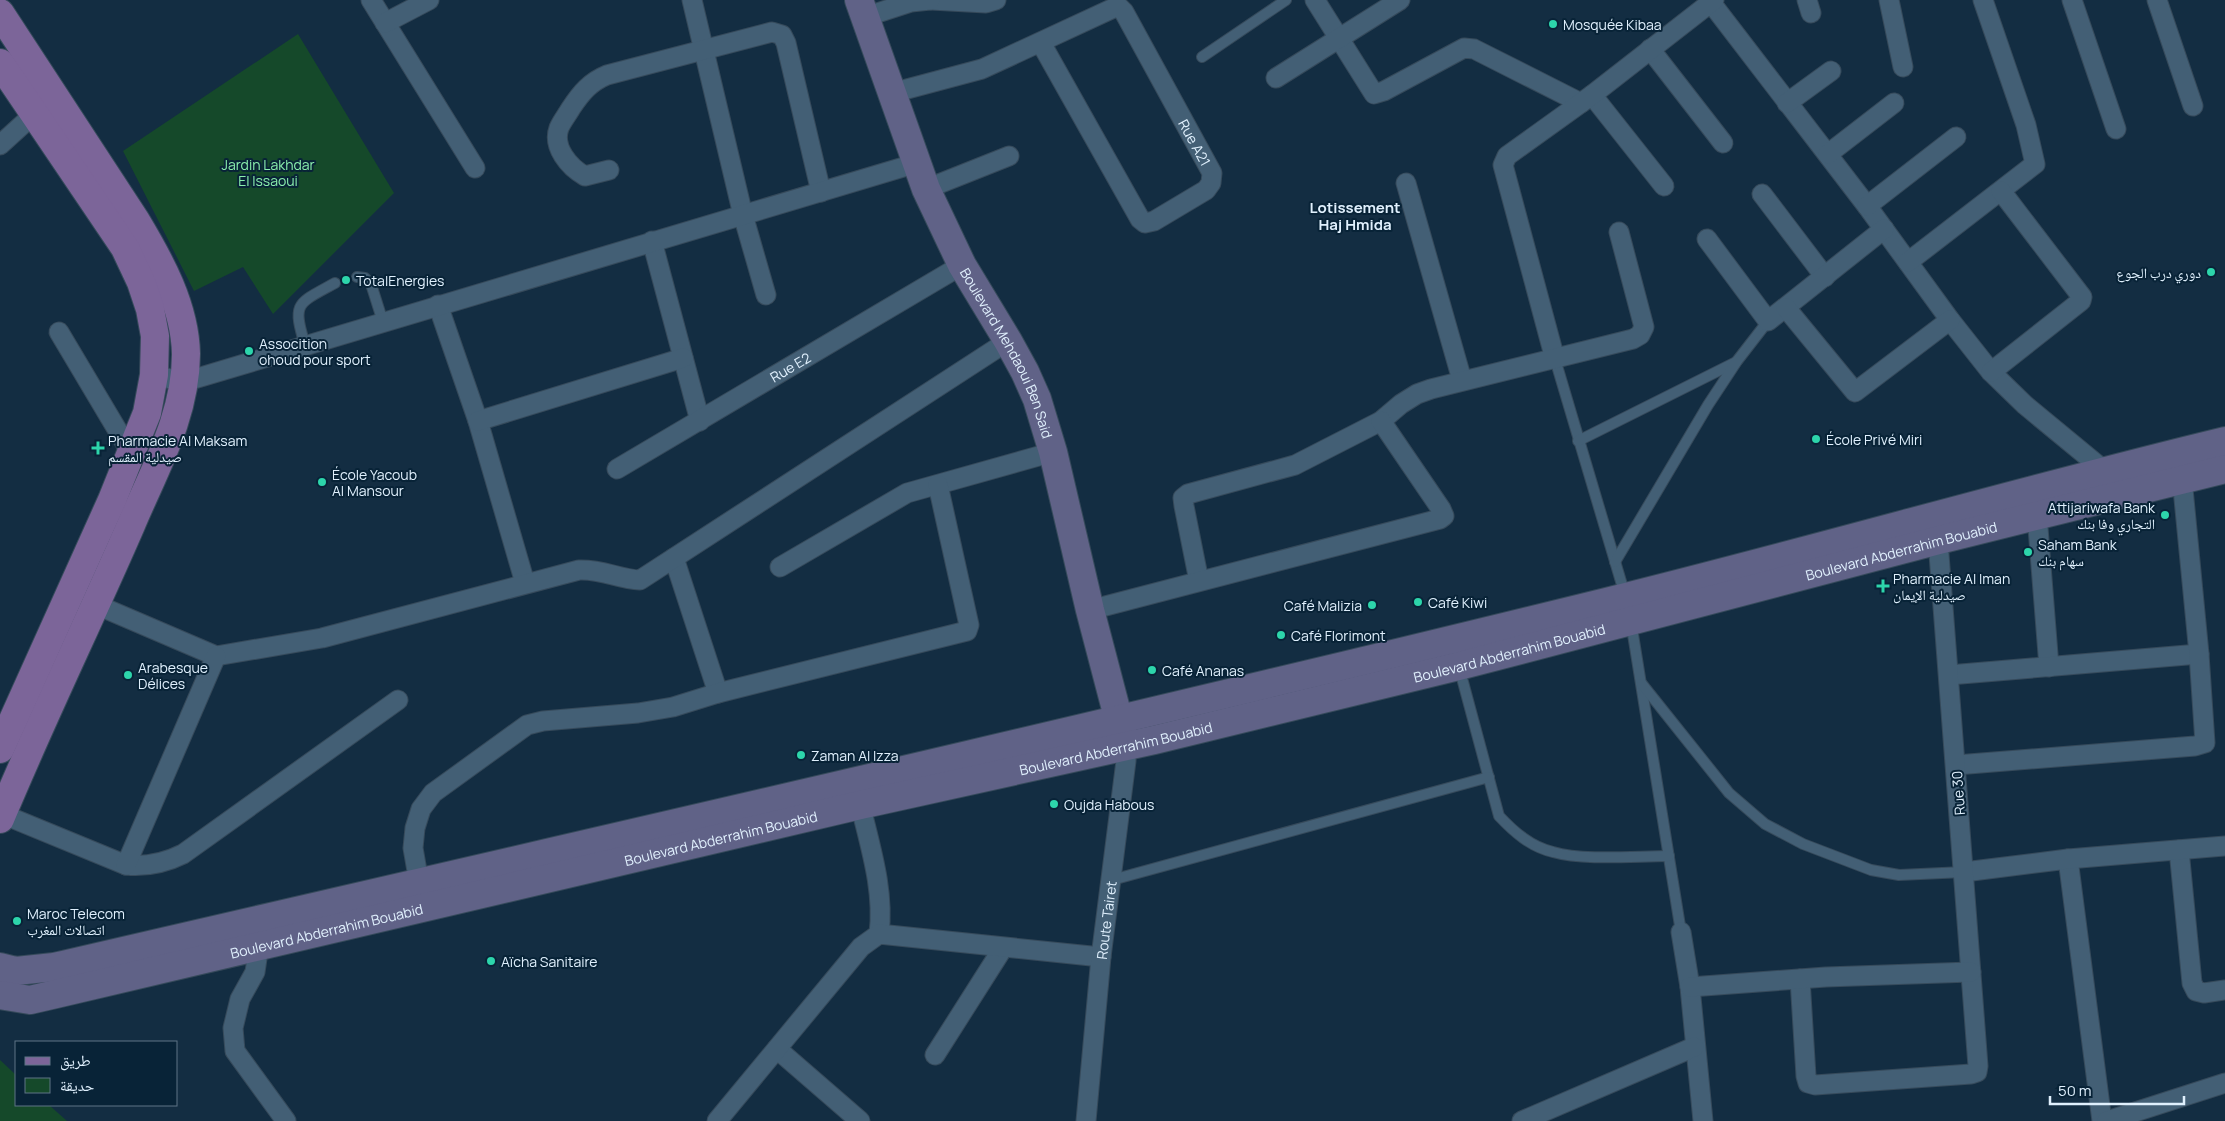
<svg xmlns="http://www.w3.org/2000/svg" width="2225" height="1121" font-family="Manrope,'Noto Naskh Arabic',sans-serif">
	<rect width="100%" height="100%" fill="#132d42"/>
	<g fill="#15492a">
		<path d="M298,34l96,159 -121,121 -30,-47 -49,24 -71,-140z"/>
		<path d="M0,1060l16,15v30h33l18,16h-67z"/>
	</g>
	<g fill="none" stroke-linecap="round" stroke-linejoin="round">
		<g stroke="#364a5b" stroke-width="12">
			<g id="lane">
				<path d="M1202,57l84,-57"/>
				<path d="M357,277l8,1 6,6 12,38"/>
				<path d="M305,345c-13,-43 -8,-41 30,-62"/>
				<path d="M1555,359l70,236"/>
				<path d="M1578,441l158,-79"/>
				<path d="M1615,562l93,-157 29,-44 31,-40"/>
				<path d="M1631,622l50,310"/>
				<path d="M1459,667l40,149c15,16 32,31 54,36 31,9 82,4 116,4"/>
				<path d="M1642,684l87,109 36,31 38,20 68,26 28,5 65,-3"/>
				<path d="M1112,880l377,-103"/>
			</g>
		</g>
		<g stroke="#364a5b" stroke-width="21">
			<g id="street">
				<path d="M371,0l104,168"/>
				<path d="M692,0l51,215 23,80"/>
				<path d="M931,0l55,3 10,-3"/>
				<path d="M1315,0l59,94 10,-3 80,-43 10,1 107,54"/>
				<path d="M1709,0l158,206 83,114 41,52 34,33 80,66"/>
				<path d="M1807,0l4,13"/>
				<path d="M1889,0l14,67"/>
				<path d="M2072,0l44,129"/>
				<path d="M2157,0l36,106"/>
				<path d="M865,17l46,-15 19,-2"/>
				<path d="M385,23l44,-23"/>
				<path d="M1650,49l73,94"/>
				<path d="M1276,78l124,-78"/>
				<path id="s1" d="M892,93l90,-24 136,-63 6,6 88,161 -1,10 -5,7 -52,31 -9,2 -5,-4 -99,-176"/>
				<path d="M1592,95l72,91"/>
				<path d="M1787,103l44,-32"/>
				<path d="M0,145l33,-30"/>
				<path d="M1828,154l66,-51"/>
				<path d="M609,170l-24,6c-16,-9 -33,-29 -26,-48 3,-7 8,-13 12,-20 10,-15 19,-26 36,-33l165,-43 10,3 4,8 35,149"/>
				<path d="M1406,183l56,197"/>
				<path d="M926,189l83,-33"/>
				<path d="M1762,194l63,83"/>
				<path d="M1867,206l89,-69"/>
				<path d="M1707,239l61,82 116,-92"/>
				<path d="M652,241l48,180"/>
				<path d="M1908,262l127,-98 -9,-39 -43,-125"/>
				<path d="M438,305l40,116 47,162"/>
				<path d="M1786,308l69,84 95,-72"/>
				<path d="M59,332l72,121"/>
				<path d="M1555,359l-52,-194 4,-9 85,-61 122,-95"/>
				<path d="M1991,372l90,-71 1,-4 -81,-106"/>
				<path d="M154,375l30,7 733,-219"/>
				<path d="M478,421l205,-63"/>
				<path id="s2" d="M617,469l345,-204"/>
				<path d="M2037,515l12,152"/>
				<path d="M674,558l44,135"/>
				<path d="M780,567l127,-74 146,-41"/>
				<path d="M1199,581l-15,-75 -1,-8 5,-4 107,-29 86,-44 20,-17 16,-10 14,-5 202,-50 7,-4 4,-8 -25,-95"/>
				<path d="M97,605l119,51 106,-18 257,-68c24,-1 39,9 61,10l368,-239"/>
				<path d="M1090,610l350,-91 4,-3 -3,-7 -60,-88"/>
				<path d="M1949,675l250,-21"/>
				<path d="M1956,765l239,-19 10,-3 -6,-89 -18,-186"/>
				<path d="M858,795c10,45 27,93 21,139"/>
				<path d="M2,814l124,51c21,2 39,-2 57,-11l215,-154"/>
				<path d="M2179,850l13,133 4,8 8,2 21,-3"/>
				<path d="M2068,859l34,262"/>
				<path d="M126,865l90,-209"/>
				<path d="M1964,872l104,-13 157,-13"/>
				<path d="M421,894l-8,-46 2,-20 6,-19 12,-16 94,-68 16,-4 95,-8 35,-6 45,-14 249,-62 2,-6 -31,-140"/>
				<path d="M1681,932l9,55 13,134"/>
				<path d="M259,945l-4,27 -15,27 -7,29 2,23 51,70"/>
				<path d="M1800,979l6,97 2,7 7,2 156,-11 6,-2 1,-6 -41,-538"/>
				<path d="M1690,987l136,-10 145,-5"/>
				<path d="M777,1049l83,72"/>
				<path d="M935,1055l68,-107"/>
				<path d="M717,1121l144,-174 18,-13 222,23"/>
				<path id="s3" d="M1086,1121l15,-164 25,-196v-14"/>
				<path d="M1522,1121l172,-74"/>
				<path d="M2107,1121l118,-38"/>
			</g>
		</g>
		<g stroke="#364a5b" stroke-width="30">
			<g id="secondary">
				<path id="s4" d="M859,0l67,189 36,76 46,76 17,31 12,27 16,53 37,158 33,126"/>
				<path d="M0,967l16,4 38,-4c518,-120 1036,-238 1552,-365 207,-51 412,-111 619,-161"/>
				<path id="s5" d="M0,995l30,5 26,-6 804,-189 294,-65 305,-74 480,-126 286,-71"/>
			</g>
		</g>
		<g stroke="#364a5b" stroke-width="30">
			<g id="primary">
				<path d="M0,13l136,208c24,40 49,85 50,133 0,62 -32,116 -55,171 -43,99 -90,195 -131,294"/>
				<path d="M0,63l125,185 16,34 9,27 5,27 -1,39 -7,38 -35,87 -112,249"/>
			</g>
		</g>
		<use href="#lane" stroke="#435f75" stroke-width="10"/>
		<use href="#street" stroke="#435f75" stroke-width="19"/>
		<use href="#secondary" stroke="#606287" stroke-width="28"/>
		<use href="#primary" stroke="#7c6599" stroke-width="28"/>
	</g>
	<g fill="#2dd5ab" stroke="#082337" stroke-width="2">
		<circle cx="1553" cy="24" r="5"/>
		<circle cx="2211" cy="272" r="5"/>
		<circle cx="346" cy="280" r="5"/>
		<circle cx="249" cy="351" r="5"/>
		<circle cx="1816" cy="439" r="5"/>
		<path d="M95.5 440.5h5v5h5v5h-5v5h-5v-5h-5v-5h5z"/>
		<circle cx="322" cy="482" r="5"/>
		<circle cx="2165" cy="515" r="5"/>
		<circle cx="2028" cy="552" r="5"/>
		<path d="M1880.5 578.5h5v5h5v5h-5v5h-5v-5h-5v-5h5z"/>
		<circle cx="1418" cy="602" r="5"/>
		<circle cx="1372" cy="605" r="5"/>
		<circle cx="1281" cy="635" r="5"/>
		<circle cx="1152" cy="670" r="5"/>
		<circle cx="128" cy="675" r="5"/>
		<circle cx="801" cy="755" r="5"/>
		<circle cx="1054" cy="804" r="5"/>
		<circle cx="17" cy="921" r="5"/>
		<circle cx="491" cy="961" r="5"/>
	</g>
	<g text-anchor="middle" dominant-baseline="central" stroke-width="4" stroke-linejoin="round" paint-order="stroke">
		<g font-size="14" fill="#e0f0fd" stroke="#082337" text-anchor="start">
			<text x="1563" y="24">Mosquée Kibaa</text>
			<text x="2201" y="272" text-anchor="end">دوري درب الجوع</text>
			<text x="356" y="280">TotalEnergies</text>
			<text x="259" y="343">Assocition<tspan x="259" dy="16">ohoud pour sport</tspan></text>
			<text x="1826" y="439">École Privé Miri</text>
			<text x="108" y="440">Pharmacie Al Maksam<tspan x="108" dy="16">صيدلية المقسم</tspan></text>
			<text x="332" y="474">École Yacoub<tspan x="332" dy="16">Al Mansour</tspan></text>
			<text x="2155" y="507" text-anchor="end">Attijariwafa Bank<tspan x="2155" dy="16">التجاري وفا بنك</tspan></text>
			<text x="2038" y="544">Saham Bank<tspan x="2038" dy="16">سهام بنك</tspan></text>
			<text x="1893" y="578">Pharmacie Al Iman<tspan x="1893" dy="16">صيدلية الإيمان</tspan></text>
			<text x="1428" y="602">Café Kiwi</text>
			<text x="1362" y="605" text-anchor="end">Café Malizia</text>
			<text x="1291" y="635">Café Florimont</text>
			<text x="138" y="667">Arabesque<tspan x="138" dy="16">Délices</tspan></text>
			<text x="1162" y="670">Café Ananas</text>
			<text x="811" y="755">Zaman Al Izza</text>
			<text x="1064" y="804">Oujda Habous</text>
			<text x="27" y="913">Maroc Telecom<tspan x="27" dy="16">اتصالات المغرب</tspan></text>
			<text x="501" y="961">Aïcha Sanitaire</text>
		</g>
		<g font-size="14" fill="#e0f0fd" stroke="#082337">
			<text stroke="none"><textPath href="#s1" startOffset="400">Rue A21</textPath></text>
			<text stroke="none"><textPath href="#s4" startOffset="384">Boulevard Mehdaoui Ben Said</textPath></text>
			<text stroke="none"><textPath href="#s2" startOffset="201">Rue E2</textPath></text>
			<text stroke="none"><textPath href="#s5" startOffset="1955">Boulevard Abderrahim Bouabid</textPath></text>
			<text stroke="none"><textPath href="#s5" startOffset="1550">Boulevard Abderrahim Bouabid</textPath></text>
			<text stroke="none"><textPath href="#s5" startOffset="1145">Boulevard Abderrahim Bouabid</textPath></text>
			<text transform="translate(1958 793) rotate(-94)">Rue 30</text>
			<text stroke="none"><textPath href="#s5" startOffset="740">Boulevard Abderrahim Bouabid</textPath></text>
			<text stroke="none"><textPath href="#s3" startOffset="202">Route Tairet</textPath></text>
			<text stroke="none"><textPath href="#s5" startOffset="335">Boulevard Abderrahim Bouabid</textPath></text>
		</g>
		<g font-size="14" fill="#8aeeac" stroke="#082337">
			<text x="268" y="164">Jardin Lakhdar<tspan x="268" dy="16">El Issaoui</tspan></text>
		</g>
		<g font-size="15" font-weight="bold" fill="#e0f0fd" stroke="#082337">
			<text x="1355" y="207">Lotissement<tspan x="1355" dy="17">Haj Hmida</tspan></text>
		</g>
	</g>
	<rect x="15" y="1041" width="162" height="65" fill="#082337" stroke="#5e7586"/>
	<rect x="25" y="1057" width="25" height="8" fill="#7c6599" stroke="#5e7586"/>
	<text x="60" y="1066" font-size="15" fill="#e0f0fd">طريق</text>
	<rect x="25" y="1078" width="25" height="15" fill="#15492a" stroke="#5e7586"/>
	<text x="60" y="1091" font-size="15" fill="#e0f0fd">حديقة</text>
	<path d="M2050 1096v8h134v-8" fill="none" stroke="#e0f0fd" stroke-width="2.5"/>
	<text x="2058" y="1096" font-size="15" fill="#e0f0fd" stroke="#082337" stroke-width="4" paint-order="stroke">50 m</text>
</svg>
